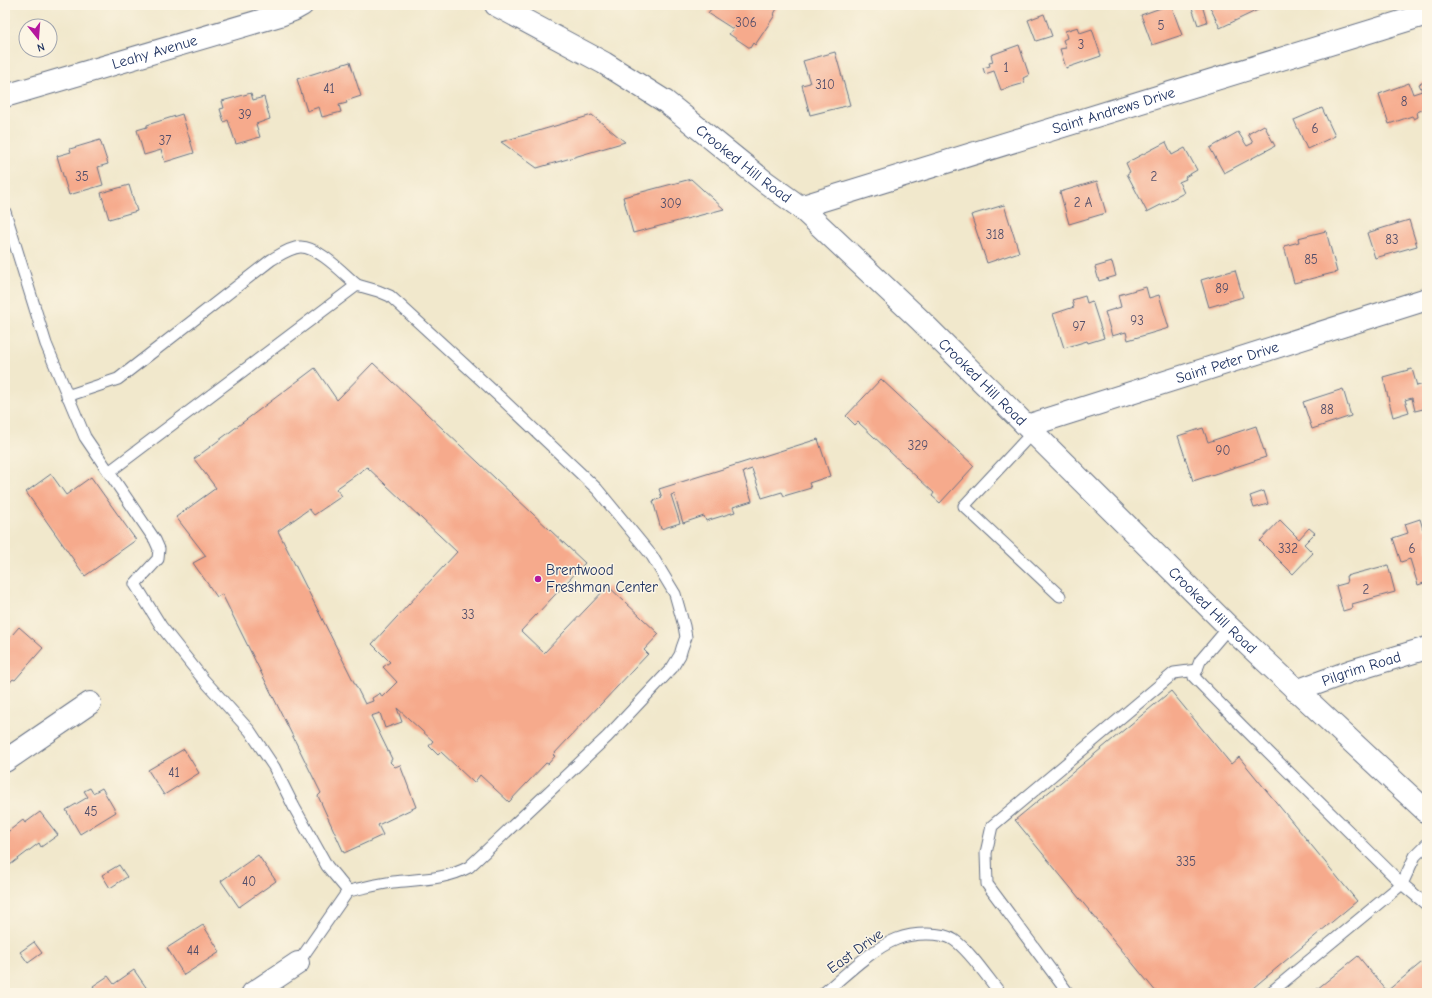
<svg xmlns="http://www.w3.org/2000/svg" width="1432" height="998" font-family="'Comic Neue',sans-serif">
	<rect width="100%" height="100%" fill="#fcf5e5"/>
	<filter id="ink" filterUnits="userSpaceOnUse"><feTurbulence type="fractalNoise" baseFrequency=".025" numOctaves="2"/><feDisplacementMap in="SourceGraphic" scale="8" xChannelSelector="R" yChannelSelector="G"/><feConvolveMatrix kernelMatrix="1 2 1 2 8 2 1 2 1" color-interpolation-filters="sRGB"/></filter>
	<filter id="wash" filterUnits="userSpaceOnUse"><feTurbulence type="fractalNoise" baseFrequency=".012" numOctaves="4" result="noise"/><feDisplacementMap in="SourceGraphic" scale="16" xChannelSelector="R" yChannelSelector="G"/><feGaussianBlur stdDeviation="0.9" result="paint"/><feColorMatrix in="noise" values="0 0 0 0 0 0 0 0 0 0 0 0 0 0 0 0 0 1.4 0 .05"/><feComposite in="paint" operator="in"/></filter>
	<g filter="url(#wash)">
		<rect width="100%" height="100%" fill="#f1e8cc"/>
		<g id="blocks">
			<g fill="#f6aa8c" fill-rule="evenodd">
				<path d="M714,5h65l-5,9 1,1 -20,30 -2,-2 -3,5 -21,-14 4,-5 -25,-16z"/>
				<path d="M1169,5h2l11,30 -30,10 -11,-30z"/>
				<path d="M1191,5h11l5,17 -9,3z"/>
				<path d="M1209,5h52l1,3 -42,20z"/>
				<path d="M1044,14l8,22 -16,5 -8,-21z"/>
				<path d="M1078,27l2,6 12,-4 9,27 -35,12 -6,-19 6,-1 -3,-8 4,-2 -2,-7z"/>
				<path d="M1019,45l10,30 -6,3 2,5 -24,7 -7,-19 -9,3 -2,-6 7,-2 -1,-3 4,-1 -2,-7z"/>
				<path d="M835,52l15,53 -40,10 -8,-30 8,-2 -7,-22z"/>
				<path d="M350,62l11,34 -15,5 1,2 -8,2 2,7 -19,5 -3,-10 -12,4 -10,-32z"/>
				<path d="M1427,81v27l-10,4 1,5 -4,2 -2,-3 -23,8 -10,-30 30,-11 4,11 9,-3 -3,-7z"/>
				<path d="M251,93l2,7 11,-3 6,22 -14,5 4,13 -24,7 -8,-24 -4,2 -4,-13 4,-1 -2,-7z"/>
				<path d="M1322,108l13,28 -28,13 -13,-29z"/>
				<path d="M182,114l12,39 -29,9 -4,-12 -17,5 -7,-25 10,-3v-2z"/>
				<path d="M592,115l33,27 -88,26 -36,-26z"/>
				<path d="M1264,125l11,21 -51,27 -14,-25 28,-16 9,14 6,-3 -5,-9z"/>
				<path d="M100,140l8,24 -10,3 5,18 -34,10 -12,-39 14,-4 -1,-3z"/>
				<path d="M1166,142l6,13 13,-7 12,22 -12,7 1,2 -7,3 5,11 -37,19 -20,-38 3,-2 -4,-9z"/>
				<path d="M691,179l33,30 -91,24 -10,-36z"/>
				<path d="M1097,181l9,32 -37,11 -9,-32z"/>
				<path d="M129,185l8,26 -28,8 -8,-26z"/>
				<path d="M1004,205l15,47 -32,11 -16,-48z"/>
				<path d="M1409,220l8,26 -42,12 -8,-25z"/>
				<path d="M1326,231l11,41 -43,11 -10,-37 15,-4 -1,-4z"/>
				<path d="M1112,262l4,14 -17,5 -4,-14z"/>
				<path d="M1235,270l8,27 -34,10 -8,-27z"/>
				<path d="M1146,287l3,11 10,-3 10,33 -41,12 -2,-8 -14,4 -7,-24 16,-5 -3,-12z"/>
				<path d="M1085,296l2,7 5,-2 12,37 -16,5 -1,-2 -23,7 -11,-34 21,-7 -2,-7z"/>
				<path d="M373,363l212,200 -64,68 23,22 64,-67 51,48 -15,16 4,4 -95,101 2,1 -7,8 -2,-1 -37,39 -29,-27 -6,8 -33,-31 -3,3 -9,-9 4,-5 -36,-33 5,14 -17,6 -5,-15 -9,3 21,43 -2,3 5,5 5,-2 16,42 -38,18 5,10 -39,18 -26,-57 3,-3 -99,-199 -5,3 -24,-34 13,-7 -30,-39 40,-29 -22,-29 121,-91 22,32zM367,467l90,85 -85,92 18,18 -7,5 14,15 -15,15 -2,-4 -8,5 1,3 -8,3 -87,-173 31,-22 5,6 28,-19 -6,-7z"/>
				<path d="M1412,369l5,17 10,-3v25l-12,3 -3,-13 -7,2 4,12 -16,5 -10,-40z"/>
				<path d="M881,379l93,87 -34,37 -8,-7 2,-3 -76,-71 -3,3 -9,-9z"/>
				<path d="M1343,389l8,27 -39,13 -9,-27z"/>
				<path d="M1256,426l10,31 -73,24 -15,-45 25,-8 5,14z"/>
				<path d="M818,439l12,37 -21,7 2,5 -27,8 -2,-4 -20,6 -10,-29 -9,3 9,29 -19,6 2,5 -29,9 -2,-5 -21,7 -9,-29 -3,1 9,28 -19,6 -8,-28 9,-3 -3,-9z"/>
				<path d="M51,474l15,21 25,-18 45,63 -51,36 -59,-84z"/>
				<path d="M1264,491l4,13 -14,4 -4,-12z"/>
				<path d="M1420,519l3,10 4,-1v54l-9,3 -8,-26 -9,3 -8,-24 15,-5 -3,-9z"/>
				<path d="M1280,520l19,19 10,-11 6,5 -11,11 9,9 -20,21 -33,-33z"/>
				<path d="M1388,565l7,27 -43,12 1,4 -10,3 -7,-25 11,-3 -1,-7z"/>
				<path d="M19,627l24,21 -28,32 -2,-1 -8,9v-45z"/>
				<path d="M1171,691l60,73 8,-7 118,144 -110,92h-90l-142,-173z"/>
				<path d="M184,749l15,24 -35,22 -16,-25z"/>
				<path d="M90,788l3,5 9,-5 14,24 -36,22 -14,-24 22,-13 -4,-6z"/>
				<path d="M40,812l18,23 -17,12 -2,-4 -33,25 -1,-34 18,-14 2,3z"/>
				<path d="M258,855l18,26 -37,26 -18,-26z"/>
				<path d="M119,865l8,12 -17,11 -8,-13z"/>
				<path d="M203,925l17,27 -36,23 -17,-27z"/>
				<path d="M34,942l8,11 -14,10 -8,-11z"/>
				<path d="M1358,956l29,35 40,-33v35h-115z"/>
				<path d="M134,970l16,23h-53l-4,-7 15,-10 6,8z"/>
			</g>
		</g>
	</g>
	<g filter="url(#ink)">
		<use href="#blocks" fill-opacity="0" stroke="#667084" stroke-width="1"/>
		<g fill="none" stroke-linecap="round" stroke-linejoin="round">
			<g stroke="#667084" stroke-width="13">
				<g id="service">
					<path d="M5,212l41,132 39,93 70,103 4,9 -1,10 -23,25 26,42 42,53 47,52 24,36 20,40 33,59 21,25 -50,72"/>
					<path d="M67,396l51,-17 153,-119c9,-5 18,-12 29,-13 18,-1 44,27 57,38"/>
					<path d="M1033,432l-69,74 96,90"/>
					<path d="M109,472l248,-187 21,6 12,5 113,104 94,89 55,67 23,38 9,32 2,11 -4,11 -2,7 -8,13 -65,69 -138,130c-24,13 -49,12 -76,15 -15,2 -30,6 -45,9"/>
					<path d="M1229,627l-29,34 -6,16 48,49 160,158 -132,109"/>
					<path d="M1427,844l-12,12 -13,28 25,21"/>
					<path d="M824,993c20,-17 49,-45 73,-54 10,-4 20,-5 30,-5 9,0 20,1 27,6 16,11 33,37 46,53"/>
					<path d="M1068,993l-81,-109 -1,-31 6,-27 182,-153 23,-3"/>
				</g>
			</g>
			<g stroke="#667084" stroke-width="24">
				<g id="minor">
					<path id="s1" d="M5,96l275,-81 13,-5 9,-5"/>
					<path id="s2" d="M800,207l627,-193"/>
					<path id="s3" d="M1027,426l400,-127"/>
					<path id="s4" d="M1296,691l55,-20 76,-23"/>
					<path d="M5,761l85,-58"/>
					<path d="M253,993l45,-30"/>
				</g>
			</g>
			<g stroke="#667084" stroke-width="24">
				<g id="secondary">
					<path id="s5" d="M496,5l108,58 62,39 98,79 36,26 119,112 310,308 198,185"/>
				</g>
			</g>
			<use href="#service" stroke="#fff" stroke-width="11"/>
			<use href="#minor" stroke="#fff" stroke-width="22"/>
			<use href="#secondary" stroke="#fff" stroke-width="22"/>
		</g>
	</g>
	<circle fill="#b5179e" stroke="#fcf5e5" stroke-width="1.5" cx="538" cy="579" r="4"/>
	<g text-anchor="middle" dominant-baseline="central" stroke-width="3" stroke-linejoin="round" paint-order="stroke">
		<g font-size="13" fill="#524e6a">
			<text x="746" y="22">306</text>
			<text x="1161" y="25">5</text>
			<text x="1081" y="44">3</text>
			<text x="1006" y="67">1</text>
			<text x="825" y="84">310</text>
			<text x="329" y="88">41</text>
			<text x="1404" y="101">8</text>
			<text x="245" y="114">39</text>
			<text x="1315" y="128">6</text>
			<text x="165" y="140">37</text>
			<text x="82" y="176">35</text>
			<text x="1154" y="176">2</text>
			<text x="1083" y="202">2 A</text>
			<text x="671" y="203">309</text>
			<text x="995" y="234">318</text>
			<text x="1392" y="239">83</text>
			<text x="1311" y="259">85</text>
			<text x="1222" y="288">89</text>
			<text x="1137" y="320">93</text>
			<text x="1079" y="326">97</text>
			<text x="1327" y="409">88</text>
			<text x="918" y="445">329</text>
			<text x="1223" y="450">90</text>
			<text x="1288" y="548">332</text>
			<text x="1412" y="548">6</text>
			<text x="1366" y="589">2</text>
			<text x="468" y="614">33</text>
			<text x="174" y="772">41</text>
			<text x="91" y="811">45</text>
			<text x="1186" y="861">335</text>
			<text x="249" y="881">40</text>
			<text x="193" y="950">44</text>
		</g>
		<g font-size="15" fill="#1b2f5e" stroke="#fcf5e5">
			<text stroke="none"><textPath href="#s1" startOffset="156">Leahy Avenue</textPath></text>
			<text stroke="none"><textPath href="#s2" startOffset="328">Saint Andrews Drive</textPath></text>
			<text stroke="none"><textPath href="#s5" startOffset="295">Crooked Hill Road</textPath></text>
			<text stroke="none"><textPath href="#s3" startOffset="210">Saint Peter Drive</textPath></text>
			<text stroke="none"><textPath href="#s5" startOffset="619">Crooked Hill Road</textPath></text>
			<text stroke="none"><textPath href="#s5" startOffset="943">Crooked Hill Road</textPath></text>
			<text stroke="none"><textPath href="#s4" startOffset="69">Pilgrim Road</textPath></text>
			<text transform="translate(855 951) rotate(-36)">East Drive</text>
		</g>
		<g font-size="15" fill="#1b2f5e" stroke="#fcf5e5" text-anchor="start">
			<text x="546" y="570">Brentwood<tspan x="546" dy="17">Freshman Center</tspan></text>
		</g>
	</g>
	<rect width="1432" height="998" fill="none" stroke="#fcf5e5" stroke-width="20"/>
	<g transform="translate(38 38) rotate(163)"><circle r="19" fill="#fcf5e5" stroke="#a2a6af"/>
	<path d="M0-3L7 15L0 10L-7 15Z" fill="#b5179e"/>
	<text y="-6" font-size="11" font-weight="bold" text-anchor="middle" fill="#1b2f5e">N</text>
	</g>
</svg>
